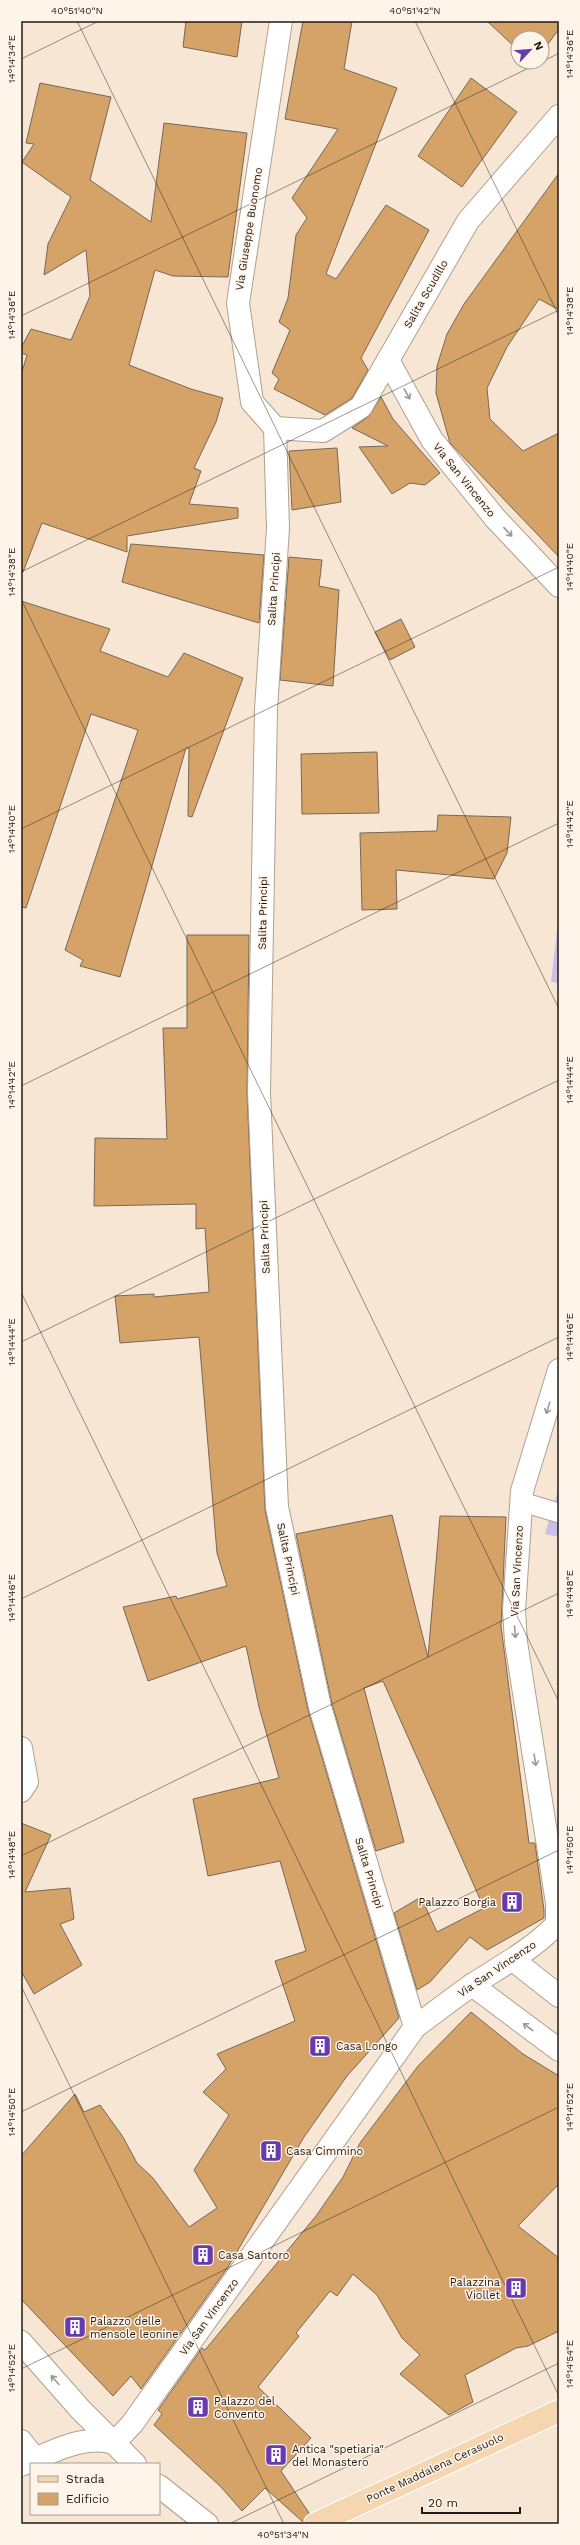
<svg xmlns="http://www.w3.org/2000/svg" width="580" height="2545" font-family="'Work Sans',sans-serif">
	<rect width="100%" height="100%" fill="#f7e6d3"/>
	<g fill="#cabfea">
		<path d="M559,914v69l-8,-1z"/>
		<path d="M559,1487v50l-14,-3z"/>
	</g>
	<g fill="#d5a368" stroke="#776857">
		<path d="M186,21h56l-5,36 -54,-10z"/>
		<path d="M303,21h49l-8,48 53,19 -71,186 10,5 50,-74 43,25 -68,128 7,12 -16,28 -27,17 -51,-26 5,-10 -7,-6 18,-43 -11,-8 9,-24 8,-63 11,-17 -15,-20 46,-69 -53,-10z"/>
		<path d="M487,21h72v8l-17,23v-14h-24v12z"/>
		<path d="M471,78l46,34 -55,75 -44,-31z"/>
		<path d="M40,83l71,14 -21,83 61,42 13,-99 83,10 -19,144 -55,-1 -18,-6 -26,95 62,24 32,9 -7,24 -22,46 7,3 -12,33 49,4v10l-111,18v16l-85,-29 -19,49h-2v-197l6,-20 -6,-2v-5l10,-19 40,11 19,-44 -4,-46 -42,25 4,-31 23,-47 -49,-35 12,-18 -8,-1z"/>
		<path d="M559,173v137l-20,-11 -32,48 -20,41 3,31 33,32 36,-18v124l-109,-114 -14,-50 1,-27 10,-32 17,-30z"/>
		<path d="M381,397l12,22 47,54 -15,12 -15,-2 -18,11 -33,-47 29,-1 -36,-18 16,-11z"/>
		<path d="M337,448l4,54 -49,8 -3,-59z"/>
		<path d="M131,544l133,11 -5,68 -137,-41z"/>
		<path d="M289,557l33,3 -3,26 20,4 -6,96 -53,-6z"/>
		<path d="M21,601l89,28 -10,22 68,26 16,-24 59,25 -51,139 -4,-1 1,-68h-3l-66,229 -40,-11 3,-6 -18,-10 73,-220 -47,-16 -65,194 -5,-1z"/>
		<path d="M401,619l14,28 -25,13 -15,-28z"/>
		<path d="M377,752l2,61 -77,1 -1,-60z"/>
		<path d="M438,815l73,2 -4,36 -13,26 -98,-9 1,39 -35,1 -2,-77 77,-2z"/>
		<path d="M187,935h62l-2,158 18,417 43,200 91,308 -52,58 -43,61 -76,130 -87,122 -10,-13 -18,20 -92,-97v-143l54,-62 9,18 16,-7 23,32 14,26 16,15 36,49 28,-19 -23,-38 35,-55 -26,-23 23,-23 -9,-15 78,-33 -20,-60 31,-10 -26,-90 -72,15 -15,-77 86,-21 -20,-71 -13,-61 -98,35 -25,-74 53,-11 1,3 50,-13 -10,-33 -18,-216 -79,6 -5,-47 39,-2v3l55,-5 -4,-64 -9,1v-25l-102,2 1,-68 72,1 -4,-111h24z"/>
		<path d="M392,1515l36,142 12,-141 66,1 -5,109 28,217h6l9,67v8l-57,32 -17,-13 -40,45 -13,8 -23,-77 27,-16 16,35 47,-24 -101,-227 -19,7 40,154 -28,9 -44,-147 -36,-170z"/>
		<path d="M21,1823l30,12 -26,57 45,-4 4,31 -14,5 22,41 -48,29 -13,-23z"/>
		<path d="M471,2012l52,42 36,22v108l-41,42 41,32v73l-31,15 -12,2 -51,27 8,27 -24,13 -49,-41 20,-19 -18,-17 -25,-43 -24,-21 -16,22 -7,-5 -34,42 3,3 -41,51 53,51 -30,33 28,42 -6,9 -38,-34 -23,23 -21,-24 -67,-62 8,-11 -4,-4 44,-62 3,2 111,-134 27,-39 17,-34 58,-77z"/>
	</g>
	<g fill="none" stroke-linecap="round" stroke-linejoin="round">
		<g stroke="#b0a08e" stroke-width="21">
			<path id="service" d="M522,1502l37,11"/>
		</g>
		<g stroke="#b0a08e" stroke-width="24">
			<g id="minor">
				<path d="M388,360l44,80 63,78 64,68"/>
				<path d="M275,428l3,100 -12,181 -7,383 18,415 43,200 95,320"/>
				<path d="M275,428l48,3 38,-24 107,-186 91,-105"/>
				<path d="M275,428l-23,-26 -14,-99 43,-282"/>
				<path d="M21,1748l6,34 -6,9"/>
				<path d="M513,1960l46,36"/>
				<path d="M472,1985l87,65"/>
				<path d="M21,2342l59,67 55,55"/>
				<path d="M21,2441l14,18"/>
				<path d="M114,2443l18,-19 283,-397c19,-14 37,-28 57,-42 29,-19 60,-35 85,-61v-21l-41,-261 -2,-32 8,-119 37,-121"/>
				<path d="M21,2465c27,-11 63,-32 93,-22"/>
				<path d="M159,2486l48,38"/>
			</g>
		</g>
		<g stroke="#fff" stroke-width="24">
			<path id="primary" d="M315,2524l244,-113"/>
		</g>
		<use href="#service" stroke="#fff" stroke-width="19"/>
		<use href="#minor" stroke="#fff" stroke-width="22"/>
		<use href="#primary" stroke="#f5d6b1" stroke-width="22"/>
	</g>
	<defs><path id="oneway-shaft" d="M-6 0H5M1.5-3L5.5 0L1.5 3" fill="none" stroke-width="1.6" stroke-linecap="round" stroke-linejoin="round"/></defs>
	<g stroke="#9b9895">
		<use href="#oneway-shaft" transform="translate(407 394) rotate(61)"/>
		<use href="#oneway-shaft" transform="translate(508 532) rotate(47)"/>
		<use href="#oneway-shaft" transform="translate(548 1408) rotate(107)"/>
		<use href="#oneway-shaft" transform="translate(515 1632) rotate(86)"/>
		<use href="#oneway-shaft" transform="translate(535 1760) rotate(81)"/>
		<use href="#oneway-shaft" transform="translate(528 2027) rotate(-143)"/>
		<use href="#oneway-shaft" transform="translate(55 2380) rotate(-131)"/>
	</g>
	<path fill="none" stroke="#201a14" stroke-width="1" stroke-opacity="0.45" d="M77,21l482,988M415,21l144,295M21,59l78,-38M542,62l17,-9M21,316l520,-254M21,572l538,-262M21,599l538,1103M21,829l538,-262M21,1086l538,-263M21,1292l538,1104M21,1342l538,-262M21,1599l538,-262M21,1856l538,-263M21,1986l263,538M21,2112l538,-262M21,2369l538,-262M229,2524l330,-161"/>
	<defs>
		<g id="building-square" transform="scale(1.15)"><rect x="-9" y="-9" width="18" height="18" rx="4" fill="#673ab1" stroke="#fff4e9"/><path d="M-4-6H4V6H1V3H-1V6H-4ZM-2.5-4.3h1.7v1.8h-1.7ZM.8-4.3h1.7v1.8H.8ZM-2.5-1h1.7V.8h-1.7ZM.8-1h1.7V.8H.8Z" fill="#fff"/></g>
	</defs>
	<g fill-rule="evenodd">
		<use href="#building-square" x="512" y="1902"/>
		<use href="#building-square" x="320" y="2046"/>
		<use href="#building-square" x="271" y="2151"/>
		<use href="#building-square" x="203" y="2255"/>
		<use href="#building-square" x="516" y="2288"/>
		<use href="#building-square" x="75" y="2327"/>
		<use href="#building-square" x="198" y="2407"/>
		<use href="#building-square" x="276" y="2455"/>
	</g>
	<g text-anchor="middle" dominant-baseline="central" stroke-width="3" stroke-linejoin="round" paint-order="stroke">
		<g font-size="11" fill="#201a14" stroke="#fff4e9">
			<text transform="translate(249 229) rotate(-81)">Via Giuseppe Buonomo</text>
			<text transform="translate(426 294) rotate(-60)">Salita Scudillo</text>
			<text transform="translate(464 480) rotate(51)">Via San Vincenzo</text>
			<text transform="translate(274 589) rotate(-86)">Salita Principi</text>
			<text transform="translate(263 913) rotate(-89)">Salita Principi</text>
			<text transform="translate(265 1237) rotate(-92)">Salita Principi</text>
			<text transform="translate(288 1559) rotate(78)">Salita Principi</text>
			<text transform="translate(517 1571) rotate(-87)">Via San Vincenzo</text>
			<text transform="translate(369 1873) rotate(73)">Salita Principi</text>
			<text transform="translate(497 1969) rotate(-34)">Via San Vincenzo</text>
			<text transform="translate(209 2317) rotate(-54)">Via San Vincenzo</text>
			<text transform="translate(435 2468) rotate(-25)">Ponte Maddalena Cerasuolo</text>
		</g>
		<g font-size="11" fill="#201a14" stroke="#fff4e9" text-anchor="start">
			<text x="496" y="1902" text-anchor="end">Palazzo Borgia</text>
			<text x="336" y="2046">Casa Longo</text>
			<text x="286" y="2151">Casa Cimmino</text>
			<text x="218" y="2255">Casa Santoro</text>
			<text x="500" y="2282" text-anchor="end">Palazzina<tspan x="500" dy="13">Viollet</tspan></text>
			<text x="90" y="2321">Palazzo delle<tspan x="90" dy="13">mensole leonine</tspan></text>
			<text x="214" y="2401">Palazzo del<tspan x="214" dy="13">Convento</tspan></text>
			<text x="292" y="2449">Antica "spetiaria"<tspan x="292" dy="13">del Monastero</tspan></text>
		</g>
	</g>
	<rect width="580" height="2545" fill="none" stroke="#fff4e9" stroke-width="44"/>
	<rect x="30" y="2463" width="130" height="52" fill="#fff4e9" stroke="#a69d94"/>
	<rect x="38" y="2476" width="20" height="6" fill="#f5d6b1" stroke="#a69d94"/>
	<text x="66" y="2483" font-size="12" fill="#201a14">Strada</text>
	<rect x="38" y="2493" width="20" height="12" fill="#d5a368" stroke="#a69d94"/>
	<text x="66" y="2503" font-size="12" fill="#201a14">Edificio</text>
	<g transform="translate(530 50) rotate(64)"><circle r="19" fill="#fff4e9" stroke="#a69d94"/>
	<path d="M0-3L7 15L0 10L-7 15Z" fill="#673ab1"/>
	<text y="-6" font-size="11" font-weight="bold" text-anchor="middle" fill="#201a14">N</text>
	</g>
	<path d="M422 2507v6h98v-6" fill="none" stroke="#201a14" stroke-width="2"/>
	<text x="428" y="2507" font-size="12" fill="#201a14" stroke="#fff4e9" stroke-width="3" paint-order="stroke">20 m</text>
	<rect x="22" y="22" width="536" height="2501" fill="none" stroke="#201a14" stroke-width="1.5"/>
	<g font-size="10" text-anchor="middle" fill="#201a14">
		<text x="77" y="14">40°51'40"N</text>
		<text x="415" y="14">40°51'42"N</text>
		<text transform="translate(569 54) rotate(-90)" y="4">14°14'36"E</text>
		<text transform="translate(11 59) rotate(-90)" y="4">14°14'34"E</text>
		<text transform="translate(569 311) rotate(-90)" y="4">14°14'38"E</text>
		<text transform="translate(11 315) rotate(-90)" y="4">14°14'36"E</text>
		<text transform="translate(569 567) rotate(-90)" y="4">14°14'40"E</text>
		<text transform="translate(11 572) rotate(-90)" y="4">14°14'38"E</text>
		<text transform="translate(569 824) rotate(-90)" y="4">14°14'42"E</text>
		<text transform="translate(11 829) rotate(-90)" y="4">14°14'40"E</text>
		<text transform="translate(569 1080) rotate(-90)" y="4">14°14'44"E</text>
		<text transform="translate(11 1085) rotate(-90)" y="4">14°14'42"E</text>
		<text transform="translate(569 1337) rotate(-90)" y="4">14°14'46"E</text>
		<text transform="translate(11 1342) rotate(-90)" y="4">14°14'44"E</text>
		<text transform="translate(569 1594) rotate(-90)" y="4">14°14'48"E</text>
		<text transform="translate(11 1598) rotate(-90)" y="4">14°14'46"E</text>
		<text transform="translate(569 1850) rotate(-90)" y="4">14°14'50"E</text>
		<text transform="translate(11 1855) rotate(-90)" y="4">14°14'48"E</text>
		<text transform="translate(569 2107) rotate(-90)" y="4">14°14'52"E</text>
		<text transform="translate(11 2112) rotate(-90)" y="4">14°14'50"E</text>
		<text transform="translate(569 2364) rotate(-90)" y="4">14°14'54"E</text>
		<text transform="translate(11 2368) rotate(-90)" y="4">14°14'52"E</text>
		<text x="283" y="2538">40°51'34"N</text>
	</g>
</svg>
